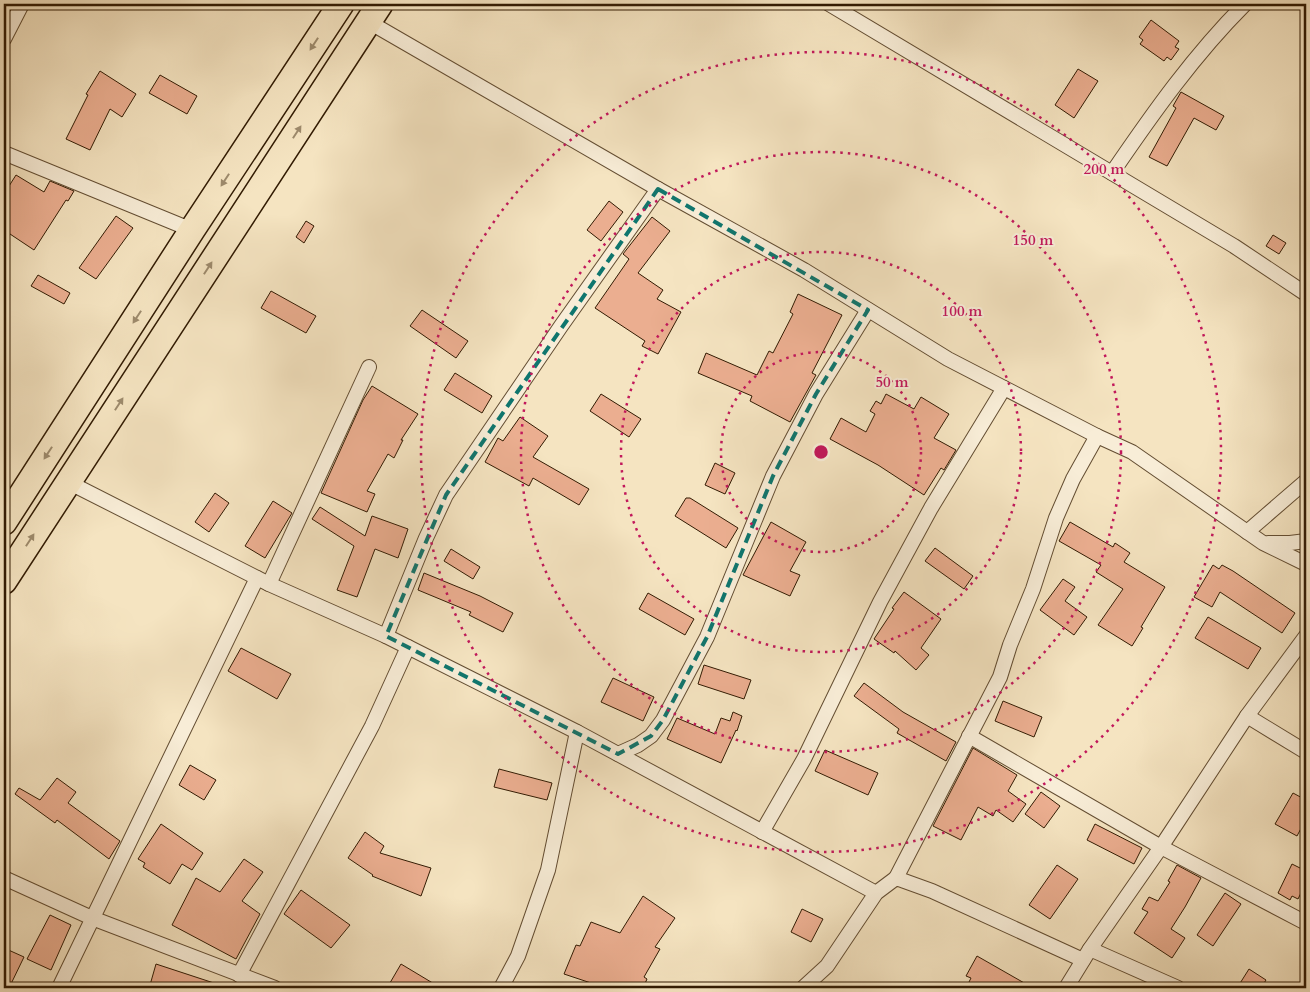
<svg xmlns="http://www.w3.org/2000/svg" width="1310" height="992" font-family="Cardo,serif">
	<rect width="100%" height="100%" fill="#f5e4c1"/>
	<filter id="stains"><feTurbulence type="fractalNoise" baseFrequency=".004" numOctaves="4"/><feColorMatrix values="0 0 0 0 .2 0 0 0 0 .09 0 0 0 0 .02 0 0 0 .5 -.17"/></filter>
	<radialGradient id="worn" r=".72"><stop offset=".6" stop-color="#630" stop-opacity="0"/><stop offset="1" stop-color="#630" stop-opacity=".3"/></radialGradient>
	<g fill="#ebae90" stroke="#321b03">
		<path d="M1151,20l28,21 -4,6 4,2 -8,11 -4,-3 -3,4 -24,-17 3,-4 -4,-3z"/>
		<path d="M1078,69l20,12 -24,37 -19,-13z"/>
		<path d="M100,71l36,23 -14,23 -12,-8 -20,41 -24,-11 22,-44 -2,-1z"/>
		<path d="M160,75l37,21 -10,18 -38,-21z"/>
		<path d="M1181,92l43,24 -8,14 -22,-12 -27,48 -18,-9 27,-49 -3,-2z"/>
		<path d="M16,175l28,17 6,-11 24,10 -6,10 -2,-1 -32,50 -30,-20v-36z"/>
		<path d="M609,201l14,11 -22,29 -14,-11z"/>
		<path d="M116,216l17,12 -37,51 -17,-11z"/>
		<path d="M652,217l18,14 -32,42 25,17 -6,9 24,13 -23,42 -16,-8 3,-5 -50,-33 34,-49 -6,-5z"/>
		<path d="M306,221l8,5 -10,17 -8,-6z"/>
		<path d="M1273,235l13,8 -7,11 -13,-8z"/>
		<path d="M38,275l32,18 -6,11 -33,-18z"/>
		<path d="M271,291l45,25 -10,17 -45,-25z"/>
		<path d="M798,294l44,21 -30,58 4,2 -26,47 -40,-21 2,-5 -54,-23 8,-20 51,22 12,-24 4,2 20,-39 -3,-2z"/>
		<path d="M422,310l46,31 -12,17 -46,-32z"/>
		<path d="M455,373l37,23 -10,17 -38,-23z"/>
		<path d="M372,386l46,28 -17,26h2l-9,18 -6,-4 -21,37 8,3 -8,18 -46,-19 42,-93z"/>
		<path d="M601,394l40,25 -12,18 -39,-26z"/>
		<path d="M886,394l28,15 7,-12 28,17 -15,24 22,12 -12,20 -3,-2 -17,27 -46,-30 -48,-26 11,-21 25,14 9,-18 -5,-3 6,-10 5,3z"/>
		<path d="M520,417l28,19 -15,21 56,32 -10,16 -46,-27 -4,8 -44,-24 13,-24 5,3z"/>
		<path d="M715,463l20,10 -10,21 -20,-9z"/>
		<path d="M215,493l14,10 -20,29 -14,-10z"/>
		<path d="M686,498h4l48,30 -12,20 -51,-32z"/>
		<path d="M273,501l19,12 -27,45 -20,-12z"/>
		<path d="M320,507l45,29 7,-20 36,13 -10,29 -23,-9 -18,48 -20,-7 17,-44 -42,-27z"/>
		<path d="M771,522l35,20 -16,29 10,4 -10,21 -47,-21z"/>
		<path d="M1070,522l43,25 2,-4 15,10 -6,9 41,25 -24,40 2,1 -11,18 -34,-21 25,-36 -27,-17 5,-7 -42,-24z"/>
		<path d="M935,548l38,28 -9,13 -39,-28z"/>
		<path d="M451,549l29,18 -7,12 -29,-18z"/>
		<path d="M1213,565l6,4 3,-4 11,6 62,42 -13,20 -62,-41 -8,15 -18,-10z"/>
		<path d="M424,573l56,23 33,17 -10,19 -34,-17 2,-3 -53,-22z"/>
		<path d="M1063,579l12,8 -10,14 22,16 -13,18 -34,-25z"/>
		<path d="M904,592l37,27 -20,29 8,7 -13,15 -21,-19 -1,2 -20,-14 20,-30 -2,-1z"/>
		<path d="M648,593l46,26 -9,16 -46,-26z"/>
		<path d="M1208,617l53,31 -13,21 -53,-31z"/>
		<path d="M241,648l50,26 -14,25 -49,-28z"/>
		<path d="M704,665l47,15 -7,19 -46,-15z"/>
		<path d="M613,678l41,19 -11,24 -42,-19z"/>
		<path d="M864,683l39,29 53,30 -10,19 -49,-28 2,-4 -45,-33z"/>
		<path d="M1003,701l39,16 -8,20 -39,-16z"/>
		<path d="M733,712l9,4 -5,15 -1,-1 -15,33 -54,-24 10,-21 38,16 6,-16 9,3z"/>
		<path d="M973,748l44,27 -9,16 18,13 -13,18 -17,-12 -3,6 -15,-9 -17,33 -28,-14z"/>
		<path d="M825,750l53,23 -10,22 -53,-24z"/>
		<path d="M190,765l26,15 -12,20 -25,-15z"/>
		<path d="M499,769l53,14 -5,17 -53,-13z"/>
		<path d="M57,778l19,14 -8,11 52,38 -11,18 -52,-39 -2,3 -40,-29 4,-6 21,12z"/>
		<path d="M1041,792l19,14 -16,22 -19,-14z"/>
		<path d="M1293,793l13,7v19l-9,17 -22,-12z"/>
		<path d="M161,824l42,29 -11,17 -10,-6 -12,20 -27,-17 2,-4 -7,-4z"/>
		<path d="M1095,824l47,24 -8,16 -47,-24z"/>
		<path d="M365,832l19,14 -4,7 51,15 -10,28 -49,-20 1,-1 -25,-17z"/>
		<path d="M244,859l19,13 -21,29 18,13 -24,45 -64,-34 24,-47 24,14z"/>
		<path d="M1292,864l14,7v12l-8,16 -6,-3 -2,4 -12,-7z"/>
		<path d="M1057,865l21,14 -28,40 -21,-14z"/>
		<path d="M1177,865l24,13 -16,29 -14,22 14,9 -13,20 -38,-25 14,-21 -6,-3 7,-12 9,4 12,-19 -2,-1z"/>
		<path d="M301,890l49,35 -19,23 -47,-34z"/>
		<path d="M1225,893l16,11 -28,42 -16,-11z"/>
		<path d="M643,896l32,22 -20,29 5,2 -16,28 3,2 -4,9h-37l-42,-14 12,-29 4,1 11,-24 29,11z"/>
		<path d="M802,909l21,10 -12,23 -20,-10z"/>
		<path d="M50,915l21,10 -20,45 -24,-11z"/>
		<path d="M4,948l20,9 -15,31h-5z"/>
		<path d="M977,956l56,32h-67l5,-10 -5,-2z"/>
		<path d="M156,964l67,22v2h-63l-10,-3z"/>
		<path d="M401,964l40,24h-54z"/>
		<path d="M1249,969l17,11 -5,8h-24z"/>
	</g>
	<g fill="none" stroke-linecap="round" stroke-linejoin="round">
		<g stroke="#634d32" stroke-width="16">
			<g id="street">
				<path d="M829,4l405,242 72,48"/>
				<path d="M369,22l289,167 146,81 144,89 149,77"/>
				<path d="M4,39l18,-35"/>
				<path d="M4,153l188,77"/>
				<path d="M1112,173c41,-60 82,-118 133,-169"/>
				<path d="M68,482l201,102 117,52 191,96 299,161"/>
				<path d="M1247,532l59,-51"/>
				<path d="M1268,543h22l16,-2"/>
				<path d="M269,584l100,-217"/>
				<path d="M386,636l40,-98 20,-43 115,-169 97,-137"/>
				<path d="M1247,716l59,36"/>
				<path d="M969,736l192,111 145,76"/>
				<path d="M618,754l20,-9 13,-9 12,-16 44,-83 66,-161 43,-82 52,-84"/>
				<path d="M762,832l42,-73 76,-157 51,-94 73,-120"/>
				<path d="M4,878l88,40 183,70"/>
				<path d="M896,878l104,-201 10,-32 23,-56 23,-71 17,-39 24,-43 35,16 131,91 43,21"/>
				<path d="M1090,949l88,39"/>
				<path d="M239,975l133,-249 36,-79"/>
				<path d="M59,988l198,-410"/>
				<path d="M501,988l17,-32 30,-86 29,-138"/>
				<path d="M803,988l24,-22 49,-73 20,-15 36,13 151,69"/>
				<path d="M1066,988l24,-39 71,-102 86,-131 59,-80"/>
			</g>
		</g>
		<g stroke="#321b03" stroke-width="28">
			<g id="highway">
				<path d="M4,522l188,-292 149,-226"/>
				<path d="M4,581l376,-577"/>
			</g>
		</g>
		<use href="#street" stroke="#f8edd7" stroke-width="14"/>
		<use href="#highway" stroke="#f5e4c1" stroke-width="25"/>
	</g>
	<defs><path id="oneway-solid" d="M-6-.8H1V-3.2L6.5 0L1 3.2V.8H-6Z" transform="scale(1.25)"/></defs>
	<g fill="#9d8a6c">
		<use href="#oneway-solid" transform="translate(314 44) rotate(123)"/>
		<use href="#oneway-solid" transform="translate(297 132) rotate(-57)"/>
		<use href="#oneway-solid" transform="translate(225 180) rotate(123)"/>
		<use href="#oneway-solid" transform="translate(208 268) rotate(-57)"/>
		<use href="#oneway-solid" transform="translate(137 317) rotate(123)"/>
		<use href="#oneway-solid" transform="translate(119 404) rotate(-57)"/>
		<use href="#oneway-solid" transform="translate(48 453) rotate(123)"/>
		<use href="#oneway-solid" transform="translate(30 540) rotate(-57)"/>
	</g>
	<path fill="none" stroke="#0f766e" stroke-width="4" stroke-dasharray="10 6" stroke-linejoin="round" d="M658,189l210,121 -52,84 -43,82 -66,161 -44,83 -12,16 -33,18 -232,-118 60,-141z"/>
	<g fill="none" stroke="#c2185b" stroke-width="2.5" stroke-dasharray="2.5 5">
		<circle cx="821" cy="452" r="100"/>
		<circle cx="821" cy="452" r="200"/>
		<circle cx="821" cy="452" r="300"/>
		<circle cx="821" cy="452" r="400"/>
	</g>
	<circle cx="821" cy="452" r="8" fill="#c2185b" stroke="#f8edd7" stroke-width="2.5"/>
	<g font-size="15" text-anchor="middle" font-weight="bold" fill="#c2185b" stroke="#f8edd7" stroke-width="4" stroke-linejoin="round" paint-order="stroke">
		<text x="1104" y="174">200 m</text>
		<text x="1033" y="245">150 m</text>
		<text x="962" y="316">100 m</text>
		<text x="892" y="387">50 m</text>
	</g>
	<rect width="1310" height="992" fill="none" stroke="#f5e4c1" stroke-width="20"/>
	<rect x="5" y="5" width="1300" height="982" fill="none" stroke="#321b03" stroke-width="2.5"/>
	<rect x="10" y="10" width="1290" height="972" fill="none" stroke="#321b03"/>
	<rect width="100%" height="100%" filter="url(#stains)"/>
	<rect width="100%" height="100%" fill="url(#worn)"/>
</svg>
